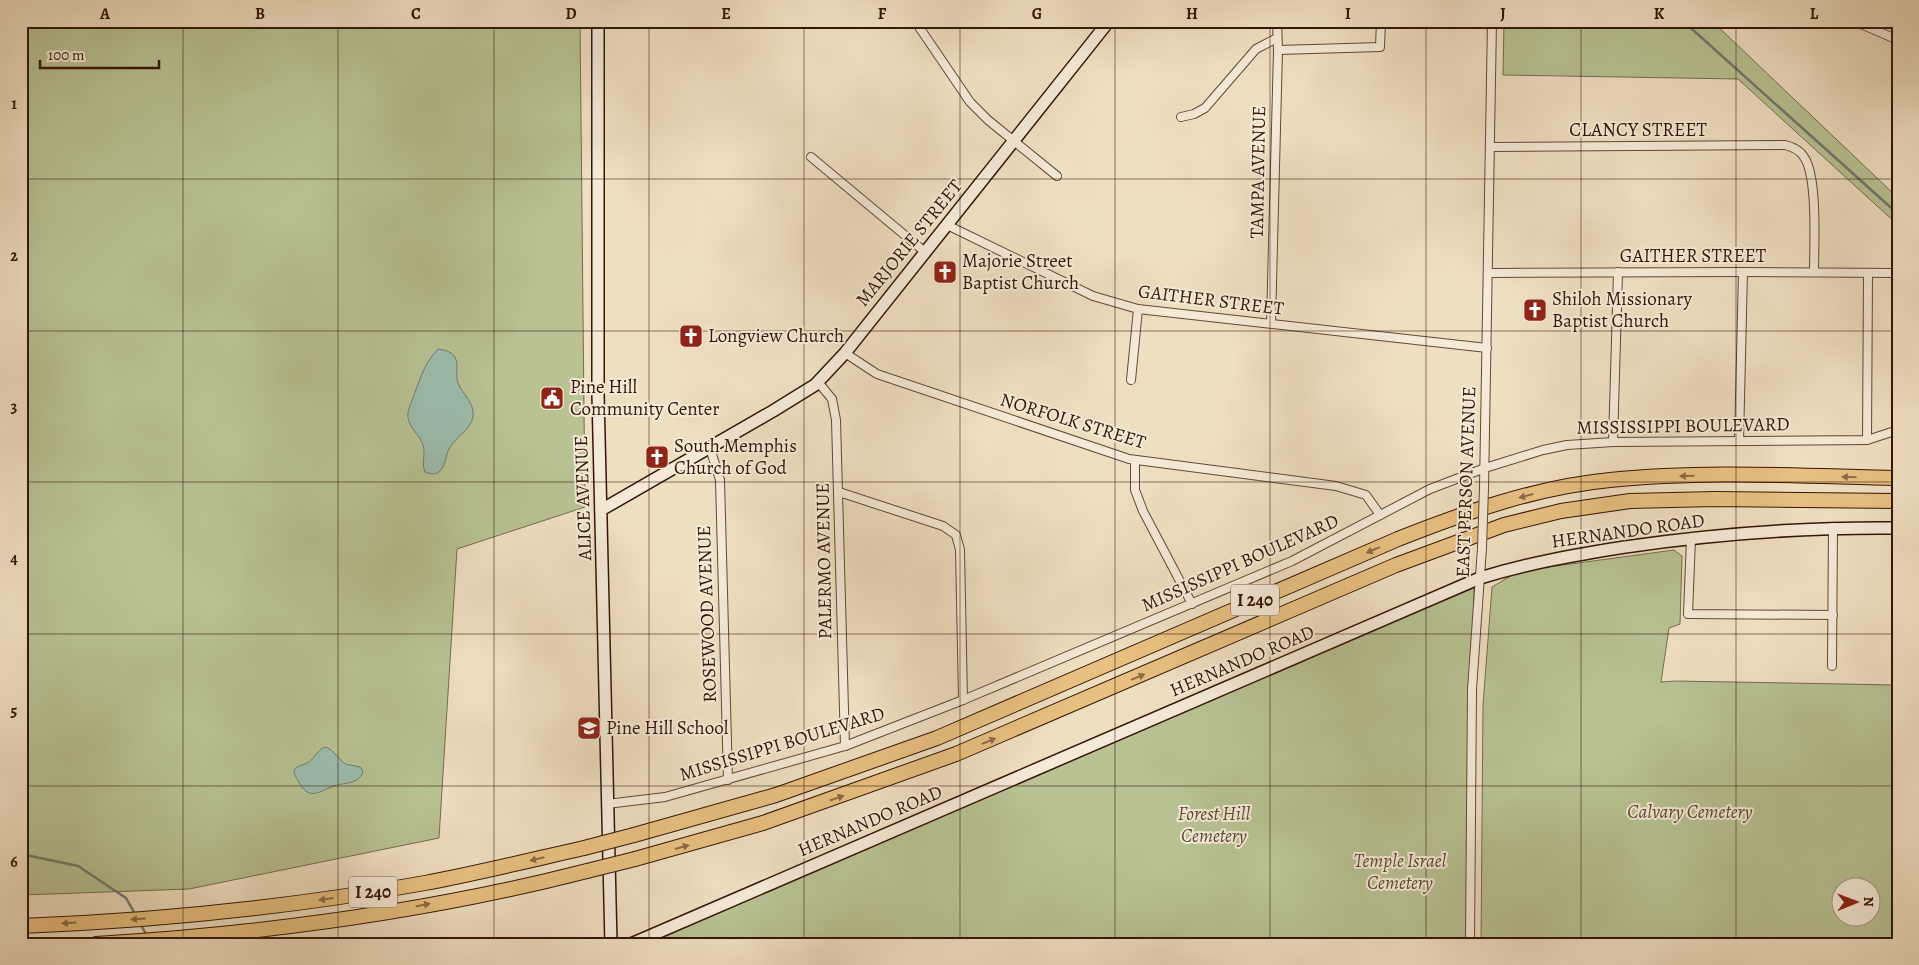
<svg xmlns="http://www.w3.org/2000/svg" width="1919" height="965" font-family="Alegreya,serif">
	<rect width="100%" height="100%" fill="#efdfc1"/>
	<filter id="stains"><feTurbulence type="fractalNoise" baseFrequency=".004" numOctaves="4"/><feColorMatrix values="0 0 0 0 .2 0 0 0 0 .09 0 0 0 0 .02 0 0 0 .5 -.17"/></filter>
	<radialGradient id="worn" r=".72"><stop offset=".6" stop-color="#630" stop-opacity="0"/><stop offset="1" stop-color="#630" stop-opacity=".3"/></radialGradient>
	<g fill="#b8c293" stroke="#766c4d" fill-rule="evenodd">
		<path d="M21,21h559l5,486 -128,42 -18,289 -250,51 -168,6z"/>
		<path d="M1504,21h208l186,177v27l-160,-146 -235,-4z"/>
		<path d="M1674,550l8,6 -2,68 -11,4 -8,54 15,-1 222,4v259h-417l2,-239 9,-118 27,-16zM1842,888h30v30h-30z"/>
		<path d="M1474,588l-7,356h-829l697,-299z"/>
	</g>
	<g fill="#9bbdad" stroke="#727a6b">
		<path d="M438,349c6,1 13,2 17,8 4,8 0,18 3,26 5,12 17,20 15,34 -2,12 -17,20 -23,30 -5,8 -4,19 -11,25 -4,3 -9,2 -14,0 -4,-9 1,-17 -2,-27 -3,-10 -13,-16 -15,-27 -1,-7 2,-11 4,-18 8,-20 11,-35 26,-51z"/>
		<path d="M325,747l5,2 15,15 15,3 3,4c-4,14 -18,11 -29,15 -14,5 -24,15 -34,-2 -3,-5 -6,-9 -6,-14 4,-5 10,-5 15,-8 6,-5 9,-12 16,-15z"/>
	</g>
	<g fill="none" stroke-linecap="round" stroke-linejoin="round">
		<g stroke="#727a6b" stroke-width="2.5">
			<path d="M1683,21l215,193"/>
			<path d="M21,854l57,12 48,32 9,16"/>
			<path d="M140,923l7,13"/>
		</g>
		<g stroke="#634836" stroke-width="10">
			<g id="street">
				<path d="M915,21l55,81 18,18 69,56"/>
				<path d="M1854,21l44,19"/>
				<path d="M1278,50l102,-3 1,-26"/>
				<path d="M1181,117l13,-3 11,-6 51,-59 21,-11"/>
				<path d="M1491,147l294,-2c8,2 15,5 19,12 14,20 10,89 10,115"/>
				<path d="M811,157l114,95"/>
				<path d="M947,225l146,71 45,13 349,39"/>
				<path d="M1489,273l254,-1 155,1"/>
				<path d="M1271,323l7,-273 -1,-29"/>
				<path d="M845,353l32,21 252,85 207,27 30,9 14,20"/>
				<path d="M1131,380l7,-71"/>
				<path d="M818,382l14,17 4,21 9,326"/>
				<path d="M1867,440l1,-167"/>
				<path d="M1739,441l4,-169"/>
				<path d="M1613,442l5,-170"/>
				<path d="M710,448l10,32 8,300"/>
				<path d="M1135,460v30l8,21 49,93"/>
				<path d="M1484,488l8,-467"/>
				<path d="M839,492l104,34 13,9 4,15 3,150"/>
				<path d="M1691,538l-3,76 145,1"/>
				<path d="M1832,666l1,-139"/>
				<path d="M607,804l58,-7 180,-51 118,-46 329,-139 138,-72 55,-21 58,-18 24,-5 46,-3 254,-2 31,-10"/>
				<path d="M1470,944l2,-255 10,-141"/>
			</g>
		</g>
		<g stroke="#341507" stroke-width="14">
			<g id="secondary">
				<path d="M598,21v373l13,550"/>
				<path d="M601,510l172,-99 42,-26 30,-32 264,-332"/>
				<path d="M349,944h19"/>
				<path d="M631,944l849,-366c48,-15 95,-23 145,-31 90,-13 181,-20 273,-19"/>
			</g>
		</g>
		<g stroke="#341507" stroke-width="16">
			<g id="highway">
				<path d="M634,835l142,-40 161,-57 461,-199c68,-27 139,-52 212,-59 95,-10 192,-4 288,-2"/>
				<path d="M635,859l128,-36 193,-69 440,-189 108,-40 57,-14 69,-10 85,-2 183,2"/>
				<path d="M21,926c135,-5 271,-19 404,-43 53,-10 106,-23 159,-35"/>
				<path d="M96,944c164,-10 331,-32 491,-73"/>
			</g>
		</g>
		<use href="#street" stroke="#f5ead7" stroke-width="8"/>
		<use href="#secondary" stroke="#f5ead7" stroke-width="11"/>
		<use href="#highway" stroke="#e8c080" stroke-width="14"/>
		<g stroke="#634836" stroke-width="10" stroke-linecap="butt">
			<path id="street-bridge" d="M1482,548l2,-60"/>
		</g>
		<g stroke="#341507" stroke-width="16" stroke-linecap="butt">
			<g id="highway-bridge">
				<path d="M584,848l50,-13"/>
				<path d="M587,871l48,-12"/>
			</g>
		</g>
		<use href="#street-bridge" stroke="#f5ead7" stroke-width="8"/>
		<use href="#highway-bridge" stroke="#e8c080" stroke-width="14"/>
	</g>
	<defs><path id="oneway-solid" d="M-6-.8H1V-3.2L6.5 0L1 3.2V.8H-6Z" transform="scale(1.25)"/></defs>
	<g fill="#8e6a44">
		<use href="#oneway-solid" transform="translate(1687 476) rotate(179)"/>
		<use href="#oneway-solid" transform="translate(1849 477) rotate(-179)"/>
		<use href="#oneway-solid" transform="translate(1526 496) rotate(165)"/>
		<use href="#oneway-solid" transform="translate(1373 550) rotate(157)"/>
		<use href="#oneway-solid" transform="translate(1138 677) rotate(-23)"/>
		<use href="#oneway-solid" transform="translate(989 741) rotate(-22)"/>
		<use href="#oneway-solid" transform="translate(837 798) rotate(-19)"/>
		<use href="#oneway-solid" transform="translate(682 847) rotate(-15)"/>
		<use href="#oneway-solid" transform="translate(537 859) rotate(167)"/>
		<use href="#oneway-solid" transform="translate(326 899) rotate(172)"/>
		<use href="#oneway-solid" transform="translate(423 905) rotate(-10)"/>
		<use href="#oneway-solid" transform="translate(138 919) rotate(177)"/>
		<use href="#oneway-solid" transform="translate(69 923) rotate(176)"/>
	</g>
	<path fill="none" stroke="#341507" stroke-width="1" stroke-opacity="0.55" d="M183,21v923M338,21v923M494,21v923M649,21v923M804,21v923M960,21v923M1115,21v923M1270,21v923M1426,21v923M1581,21v923M1736,21v923M21,179h1877M21,331h1877M21,482h1877M21,634h1877M21,786h1877"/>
	<defs>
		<g id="church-square" transform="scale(1.25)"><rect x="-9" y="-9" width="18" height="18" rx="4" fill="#8f2418" stroke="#f5ead7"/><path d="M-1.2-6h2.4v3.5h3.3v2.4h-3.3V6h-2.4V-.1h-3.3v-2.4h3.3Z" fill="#fff"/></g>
		<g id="civic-square" transform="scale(1.25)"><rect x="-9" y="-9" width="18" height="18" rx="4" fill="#8f2418" stroke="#f5ead7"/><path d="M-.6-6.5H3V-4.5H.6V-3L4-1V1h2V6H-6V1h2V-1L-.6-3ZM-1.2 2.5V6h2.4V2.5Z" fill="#fff"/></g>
		<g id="school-square" transform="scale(1.25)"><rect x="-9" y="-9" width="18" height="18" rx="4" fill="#8f2418" stroke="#f5ead7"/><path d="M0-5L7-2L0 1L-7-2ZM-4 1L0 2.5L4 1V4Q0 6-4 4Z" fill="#fff"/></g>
	</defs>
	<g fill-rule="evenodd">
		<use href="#church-square" x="945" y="272"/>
		<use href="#church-square" x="1535" y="310"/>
		<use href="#church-square" x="691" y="336"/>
		<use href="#civic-square" x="552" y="398"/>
		<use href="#church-square" x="657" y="457"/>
		<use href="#school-square" x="589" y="728"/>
	</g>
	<g text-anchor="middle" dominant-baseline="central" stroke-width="4" stroke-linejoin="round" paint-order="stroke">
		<g fill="#f5ead7" stroke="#6e5545" stroke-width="1">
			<rect x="1231" y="584.5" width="48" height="31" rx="4"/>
			<rect x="349" y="876.5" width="48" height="31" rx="4"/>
		</g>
		<g font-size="18" font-weight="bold" fill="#341507">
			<text x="1255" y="600">I 240</text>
			<text x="373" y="892">I 240</text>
		</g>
		<g font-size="19" fill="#341507" stroke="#f5ead7">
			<text x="1638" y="130">CLANCY STREET</text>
			<text transform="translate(1258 172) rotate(-89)">TAMPA AVENUE</text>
			<text transform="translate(909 243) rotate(-51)">MARJORIE STREET</text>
			<text x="1693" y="256">GAITHER STREET</text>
			<text transform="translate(1211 300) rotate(7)">GAITHER STREET</text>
			<text transform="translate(1073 421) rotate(17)">NORFOLK STREET</text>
			<text transform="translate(1683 426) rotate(-1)">MISSISSIPPI BOULEVARD</text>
			<text transform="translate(1466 482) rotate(-88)">EAST PERSON AVENUE</text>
			<text transform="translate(583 498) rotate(-92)">ALICE AVENUE</text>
			<text transform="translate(1628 531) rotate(-8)">HERNANDO ROAD</text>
			<text transform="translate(824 561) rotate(-91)">PALERMO AVENUE</text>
			<text transform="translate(1240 563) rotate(-24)">MISSISSIPPI BOULEVARD</text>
			<text transform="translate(707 614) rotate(-92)">ROSEWOOD AVENUE</text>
			<text transform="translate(1242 661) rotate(-23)">HERNANDO ROAD</text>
			<text transform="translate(782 744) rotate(-17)">MISSISSIPPI BOULEVARD</text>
			<text transform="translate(870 821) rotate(-23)">HERNANDO ROAD</text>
		</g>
		<g font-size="19" fill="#341507" stroke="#f5ead7" text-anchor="start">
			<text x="962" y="261">Majorie Street<tspan x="962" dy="22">Baptist Church</tspan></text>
			<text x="1552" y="299">Shiloh Missionary<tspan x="1552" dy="22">Baptist Church</tspan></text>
			<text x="708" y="336">Longview Church</text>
			<text x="570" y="387">Pine Hill<tspan x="570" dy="22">Community Center</tspan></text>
			<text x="674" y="446">South Memphis<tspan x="674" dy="22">Church of God</tspan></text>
			<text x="606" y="728">Pine Hill School</text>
		</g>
		<g font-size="19" font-style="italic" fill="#5c4931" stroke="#f5ead7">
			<text x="1690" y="812">Calvary Cemetery</text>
			<text x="1214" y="814">Forest Hill<tspan x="1214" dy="22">Cemetery</tspan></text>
			<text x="1400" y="861">Temple Israel<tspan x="1400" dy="22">Cemetery</tspan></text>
		</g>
	</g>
	<rect width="1919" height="965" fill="none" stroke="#efdfc1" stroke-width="55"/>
	<g transform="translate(1856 902) rotate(89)"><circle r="24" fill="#f5ead7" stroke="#a89584"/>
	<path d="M0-4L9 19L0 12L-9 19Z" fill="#8f2418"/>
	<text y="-8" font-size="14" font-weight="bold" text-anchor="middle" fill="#341507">N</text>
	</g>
	<path d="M40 60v8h119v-8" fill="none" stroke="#341507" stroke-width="2.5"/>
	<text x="48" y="60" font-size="15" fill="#341507" stroke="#f5ead7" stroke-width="4" paint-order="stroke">100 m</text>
	<rect x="28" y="28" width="1864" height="910" fill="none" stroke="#341507" stroke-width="2"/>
	<g font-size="16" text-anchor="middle" font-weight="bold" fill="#341507">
		<text x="105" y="19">A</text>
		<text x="260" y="19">B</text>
		<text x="416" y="19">C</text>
		<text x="571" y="19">D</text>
		<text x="726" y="19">E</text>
		<text x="882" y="19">F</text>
		<text x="1037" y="19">G</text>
		<text x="1192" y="19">H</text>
		<text x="1348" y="19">I</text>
		<text x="1503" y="19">J</text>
		<text x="1659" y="19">K</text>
		<text x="1814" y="19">L</text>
		<text x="14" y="109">1</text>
		<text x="14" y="261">2</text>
		<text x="14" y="412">3</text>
		<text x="14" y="564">4</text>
		<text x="14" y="716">5</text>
		<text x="14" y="867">6</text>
	</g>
	<rect width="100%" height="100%" filter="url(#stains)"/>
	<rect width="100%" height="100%" fill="url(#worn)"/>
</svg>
